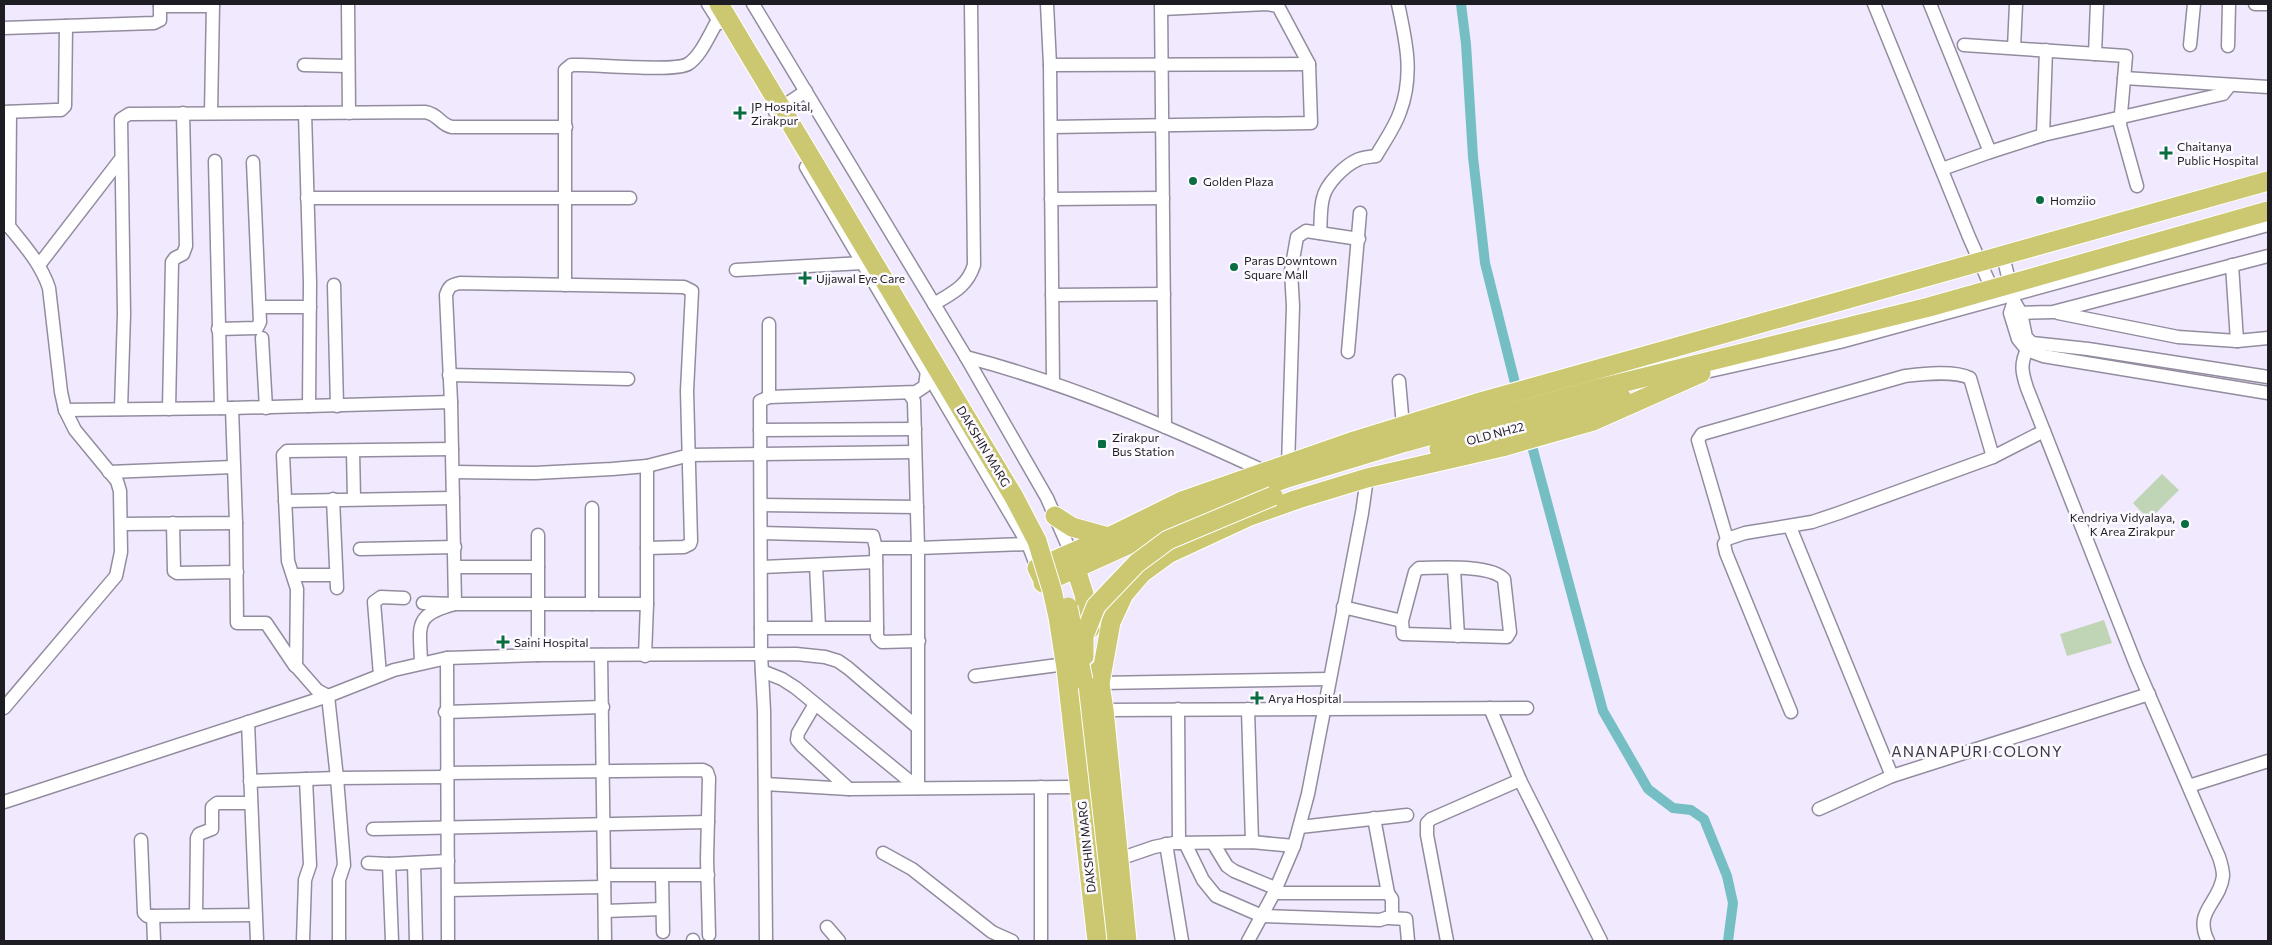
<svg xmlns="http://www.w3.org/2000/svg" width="2272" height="945" font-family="Commissioner,sans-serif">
	<rect width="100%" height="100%" fill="#f1eaff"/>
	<g fill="#c0d4b6">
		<path d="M2162,474l17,16 -30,30 -16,-17z"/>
		<path d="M2104,620l8,23 -45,13 -7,-22z"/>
	</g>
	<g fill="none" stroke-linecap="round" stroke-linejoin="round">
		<g stroke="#75bfc4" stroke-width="10">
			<path d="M1461,4l5,40 7,113 12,106 33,132"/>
			<path d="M1529,435l74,276 45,78 25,19 18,2 13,9 23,57 6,27 -5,38"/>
		</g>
		<g stroke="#938c9f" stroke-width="15">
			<g id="minor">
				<path d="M348,4l1,109"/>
				<path d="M708,4l12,19"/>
				<path d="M753,4l213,353 81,141 24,55"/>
				<path d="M1047,4l3,61 3,318"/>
				<path d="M1161,4l4,423"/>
				<path d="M1874,4l95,233 23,52"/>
				<path d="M1930,4l60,148 -48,17"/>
				<path d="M2255,4h13"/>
				<path d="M160,6h53"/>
				<path d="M4,28l150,-5 6,-3v-16"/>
				<path d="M1964,45l162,11 -6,69 17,61"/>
				<path d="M2190,45l4,-41"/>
				<path d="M2228,46l1,-42"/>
				<path d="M2014,48l2,-44"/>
				<path d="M2095,54l2,-50"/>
				<path d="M304,65l44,1"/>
				<path d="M1050,65l259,-1"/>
				<path d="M2124,78l144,9"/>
				<path d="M4,112l51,-2h6l4,-4 1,-80"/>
				<path d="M775,112l31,-21"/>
				<path d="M211,113l2,-109"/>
				<path d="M1051,127l260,-4 -2,-59 -31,-58 -11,-2 -105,5"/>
				<path d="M2043,135l3,-85"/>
				<path d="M1990,152l53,-17 180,-41 7,-9"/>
				<path d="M215,161l6,247"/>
				<path d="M806,167l222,377 7,18"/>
				<path d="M307,198h323"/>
				<path d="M1051,199l112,-1"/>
				<path d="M4,220c17,22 36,41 45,68l12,104 4,18 10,20 42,51 3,10 1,61 -5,24 -112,132"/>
				<path d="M9,227l1,-115"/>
				<path d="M1320,233c1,-11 0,-24 3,-35 3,-14 21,-32 34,-38 5,-3 13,-3 19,-4 8,-14 19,-29 24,-44 14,-37 6,-71 -2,-108"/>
				<path d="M2003,256l11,45 7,12 5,24 6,6 56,6 180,28"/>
				<path d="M39,265l81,-105"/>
				<path d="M736,270l127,-7"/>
				<path d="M334,285l3,121"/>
				<path d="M565,285v-215l6,-5h9c20,0 95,7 108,-1 13,-8 22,-31 30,-44"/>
				<path d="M1052,295l112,-1"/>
				<path d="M2014,301l-4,12 8,26 9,11 16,6 225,37"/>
				<path d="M934,304c18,-11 33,-17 40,-39l-3,-261"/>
				<path d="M260,307h50"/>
				<path d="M2013,313l40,-1 215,-56"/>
				<path d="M2058,313l120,24 59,4 -5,-76"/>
				<path d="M769,324v73"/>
				<path d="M218,329l39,-1 3,-6 -7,-160"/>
				<path d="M262,338l4,70"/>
				<path d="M2237,341l31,-3"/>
				<path d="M2027,350c-7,14 -5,23 0,38l109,277 83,192c2,6 4,13 4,19 -3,27 -30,35 -15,65"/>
				<path d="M1348,352l12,-139"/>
				<path d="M966,357c104,27 203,70 300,115"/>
				<path d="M1701,373l139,-31 428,-117"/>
				<path d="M449,375l179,4"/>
				<path d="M1399,381l4,45"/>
				<path d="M309,406l1,-124 -5,-169 120,-1c14,2 15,13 27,15h114"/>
				<path d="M121,409l3,-95 -3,-195 8,-5 176,-1"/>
				<path d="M169,409l3,-147 3,-4 8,-4 3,-8 -3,-133"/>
				<path d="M65,410l167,-2 219,-6"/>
				<path d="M760,430l155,-1"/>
				<path d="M353,451l1,48"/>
				<path d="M1288,466l5,-160 -2,-35 6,-34 9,-6 53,8"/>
				<path d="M109,472l124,-5"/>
				<path d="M453,472l82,1 77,-4 35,-3 43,-11 225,-3"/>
				<path d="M333,499l4,89"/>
				<path d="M285,501l168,-3"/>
				<path d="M761,505l156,2"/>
				<path d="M592,508v96"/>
				<path d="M173,523l1,48 3,2 60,-1"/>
				<path d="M236,523l1,100h29l29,43"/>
				<path d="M121,524l115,-1 -4,-115"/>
				<path d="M1790,527l102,249"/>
				<path d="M761,533l112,3 3,12 1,80"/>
				<path d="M538,535v120"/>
				<path d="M1727,539l-29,-99 4,-6 203,-58c17,-2 49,-6 65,2l23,79"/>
				<path d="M876,548h42l-4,-147 -5,-8"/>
				<path d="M360,549l95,-2"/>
				<path d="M816,565l3,62"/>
				<path d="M455,567h83"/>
				<path d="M761,567l115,-5"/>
				<path d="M1454,569l4,67"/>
				<path d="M293,575h43"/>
				<path d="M423,603l32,1 -4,-202 -5,-107c3,-9 5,-10 14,-12l224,4 8,4 -5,100 4,150 -1,3 -6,3 -37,1"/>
				<path d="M647,604v-138"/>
				<path d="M1343,607l59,14 1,13 104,3 3,-5 -6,-53c-14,-15 -65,-11 -85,-11l-4,4 -13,49"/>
				<path d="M761,628h116v9l5,5 37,-1"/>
				<path d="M601,655l4,286"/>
				<path d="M447,658l1,283"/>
				<path d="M421,663c-1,-38 -8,-48 34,-59h192l-2,52"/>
				<path d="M762,671l20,8 14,9 122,100"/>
				<path d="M380,675l-6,-73 7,-5 23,1"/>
				<path d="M975,676l83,-11"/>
				<path d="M1100,683l229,-4"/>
				<path d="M815,704l-17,29 -1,7 5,6 47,43"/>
				<path d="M1490,708l30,72 81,161"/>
				<path d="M1178,709l1,134"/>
				<path d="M1248,709l4,133"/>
				<path d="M1104,710l423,-2"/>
				<path d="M445,712l158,-5"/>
				<path d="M1791,712l-65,-159 -2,-9 3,-5 18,-6 67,-11 27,-9 154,-56 51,-26"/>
				<path d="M248,722l9,219"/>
				<path d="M446,773l257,-3 4,2 2,6 -2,81 2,76"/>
				<path d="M447,777l-110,1 -9,-82 -11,-6 -21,-24 1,-77 -9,-28 -5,-106 4,-4 165,-2"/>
				<path d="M250,781l87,-3 7,87 -5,15v61"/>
				<path d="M765,784l84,5 223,-2"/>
				<path d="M2189,786l79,-25"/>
				<path d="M918,788v-240l110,-4"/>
				<path d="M4,802l324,-106 66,-26 53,-12 91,-3 258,-1 29,3 13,4 10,7 69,59"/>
				<path d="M1819,809l73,-33 257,-82"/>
				<path d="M1374,818l14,75"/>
				<path d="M1300,827l107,-12"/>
				<path d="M373,829l335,-7"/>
				<path d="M141,840l3,73 3,3 108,-1"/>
				<path d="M1185,843l18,37 13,16 46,20 118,4 12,-4v-17l-4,-6h-114"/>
				<path d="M1213,843l14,23 7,5 41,17"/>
				<path d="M1166,844l16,97"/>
				<path d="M883,853l29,16 80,63 20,9"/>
				<path d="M1119,859l35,-12 20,-4 78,-1 42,4"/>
				<path d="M368,863l21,1"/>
				<path d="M414,863l2,78"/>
				<path d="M604,875h104"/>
				<path d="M662,876l1,56"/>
				<path d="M449,890l155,-3"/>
				<path d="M605,911l57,-2"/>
				<path d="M196,915l1,-77 2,-4 13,-5v-22l5,-4h34"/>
				<path d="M153,916l1,25"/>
				<path d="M1389,918l17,1 2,22"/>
				<path d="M827,927l12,14"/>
				<path d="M303,941l2,-61 5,-15 -4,-86"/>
				<path d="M392,941l-3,-77 59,-3"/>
				<path d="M693,941v-1"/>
				<path d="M766,941l-2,-230 -3,-57 -1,-253 9,-4 147,-5 9,-6 2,-15"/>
				<path d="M1041,941v-154"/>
				<path d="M1248,941l26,-48 20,-47 14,-52 54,-281 5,-35"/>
				<path d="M1447,941l-20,-106v-12l4,-4 89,-39"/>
			</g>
		</g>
		<g stroke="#fff" stroke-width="21">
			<g id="highway">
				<path d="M1439,449l183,-51"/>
				<path d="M1055,516l17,11 36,10"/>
				<path d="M1072,557l12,37 6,35"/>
				<path d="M1041,576l-4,-8 78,-34 67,-33 172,-60 123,-38 791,-222"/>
				<path d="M1043,583l151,-68 90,-36 122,-37 191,-53 332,-82 339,-96"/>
				<path d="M1098,671l6,39 23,231"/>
				<path d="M1083,680l29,261"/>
				<path d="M1100,683l11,-61 13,-28 18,-21 26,-19 82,-38 48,-17 69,-21 135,-31 91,-26 108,-48"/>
			</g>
		</g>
		<use href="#minor" stroke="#fff" stroke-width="12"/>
		<use href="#highway" stroke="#ccc872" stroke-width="19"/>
		<g stroke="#fff" stroke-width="21" stroke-linecap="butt">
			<g id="highway-bridge">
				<path d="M719,4l295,493 23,44 15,49 6,27 8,51 31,273"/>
				<path d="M1068,607l15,73"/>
				<path d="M1084,656v-20l12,-30 41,-43 31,-23 105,-44"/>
			</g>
		</g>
		<use href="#highway-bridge" stroke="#ccc872" stroke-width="19"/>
	</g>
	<g fill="#0a6c41" stroke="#fcfaff" stroke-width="2">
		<path d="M737.5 105.5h5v5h5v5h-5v5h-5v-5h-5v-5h5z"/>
		<path d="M2163.5 145.5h5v5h5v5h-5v5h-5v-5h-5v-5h5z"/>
		<circle cx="1193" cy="181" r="5"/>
		<circle cx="2040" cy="200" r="5"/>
		<circle cx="1234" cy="267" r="5"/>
		<path d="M802.5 270.5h5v5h5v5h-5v5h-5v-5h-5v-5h5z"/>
		<rect x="1097" y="439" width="10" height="10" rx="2.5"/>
		<circle cx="2185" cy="524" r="5"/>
		<path d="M500.5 634.5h5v5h5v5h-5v5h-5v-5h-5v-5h5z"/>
		<path d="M1254.5 690.5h5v5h5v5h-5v5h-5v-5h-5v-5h5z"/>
	</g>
	<g text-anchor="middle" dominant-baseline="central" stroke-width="5" stroke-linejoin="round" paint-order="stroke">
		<g font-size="12" fill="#1f1d24" stroke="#fcfaff" text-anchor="start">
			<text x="751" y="106">JP Hospital,<tspan x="751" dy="14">Zirakpur</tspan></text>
			<text x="2177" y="146">Chaitanya<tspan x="2177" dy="14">Public Hospital</tspan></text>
			<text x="1203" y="181">Golden Plaza</text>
			<text x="2050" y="200">Homziio</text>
			<text x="1244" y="260">Paras Downtown<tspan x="1244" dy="14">Square Mall</tspan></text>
			<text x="816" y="278">Ujjawal Eye Care</text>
			<text x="1112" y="437">Zirakpur<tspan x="1112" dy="14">Bus Station</tspan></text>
			<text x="2175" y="517" text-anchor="end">Kendriya Vidyalaya,<tspan x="2175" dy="14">K Area Zirakpur</tspan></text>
			<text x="514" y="642">Saini Hospital</text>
			<text x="1268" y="698">Arya Hospital</text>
		</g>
		<g font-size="12" fill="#1f1d24" stroke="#fcfaff">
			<text transform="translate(1495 433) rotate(-15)">OLD NH22</text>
			<text transform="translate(984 446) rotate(59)">DAKSHIN MARG</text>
			<text transform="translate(1086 847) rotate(-96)">DAKSHIN MARG</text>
		</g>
		<g font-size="15" letter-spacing="1" fill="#3e3949" stroke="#fcfaff">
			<text x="1977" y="751">ANANAPURI COLONY</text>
		</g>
	</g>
	<rect width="2272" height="945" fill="none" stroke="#1f1d24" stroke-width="10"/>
</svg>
